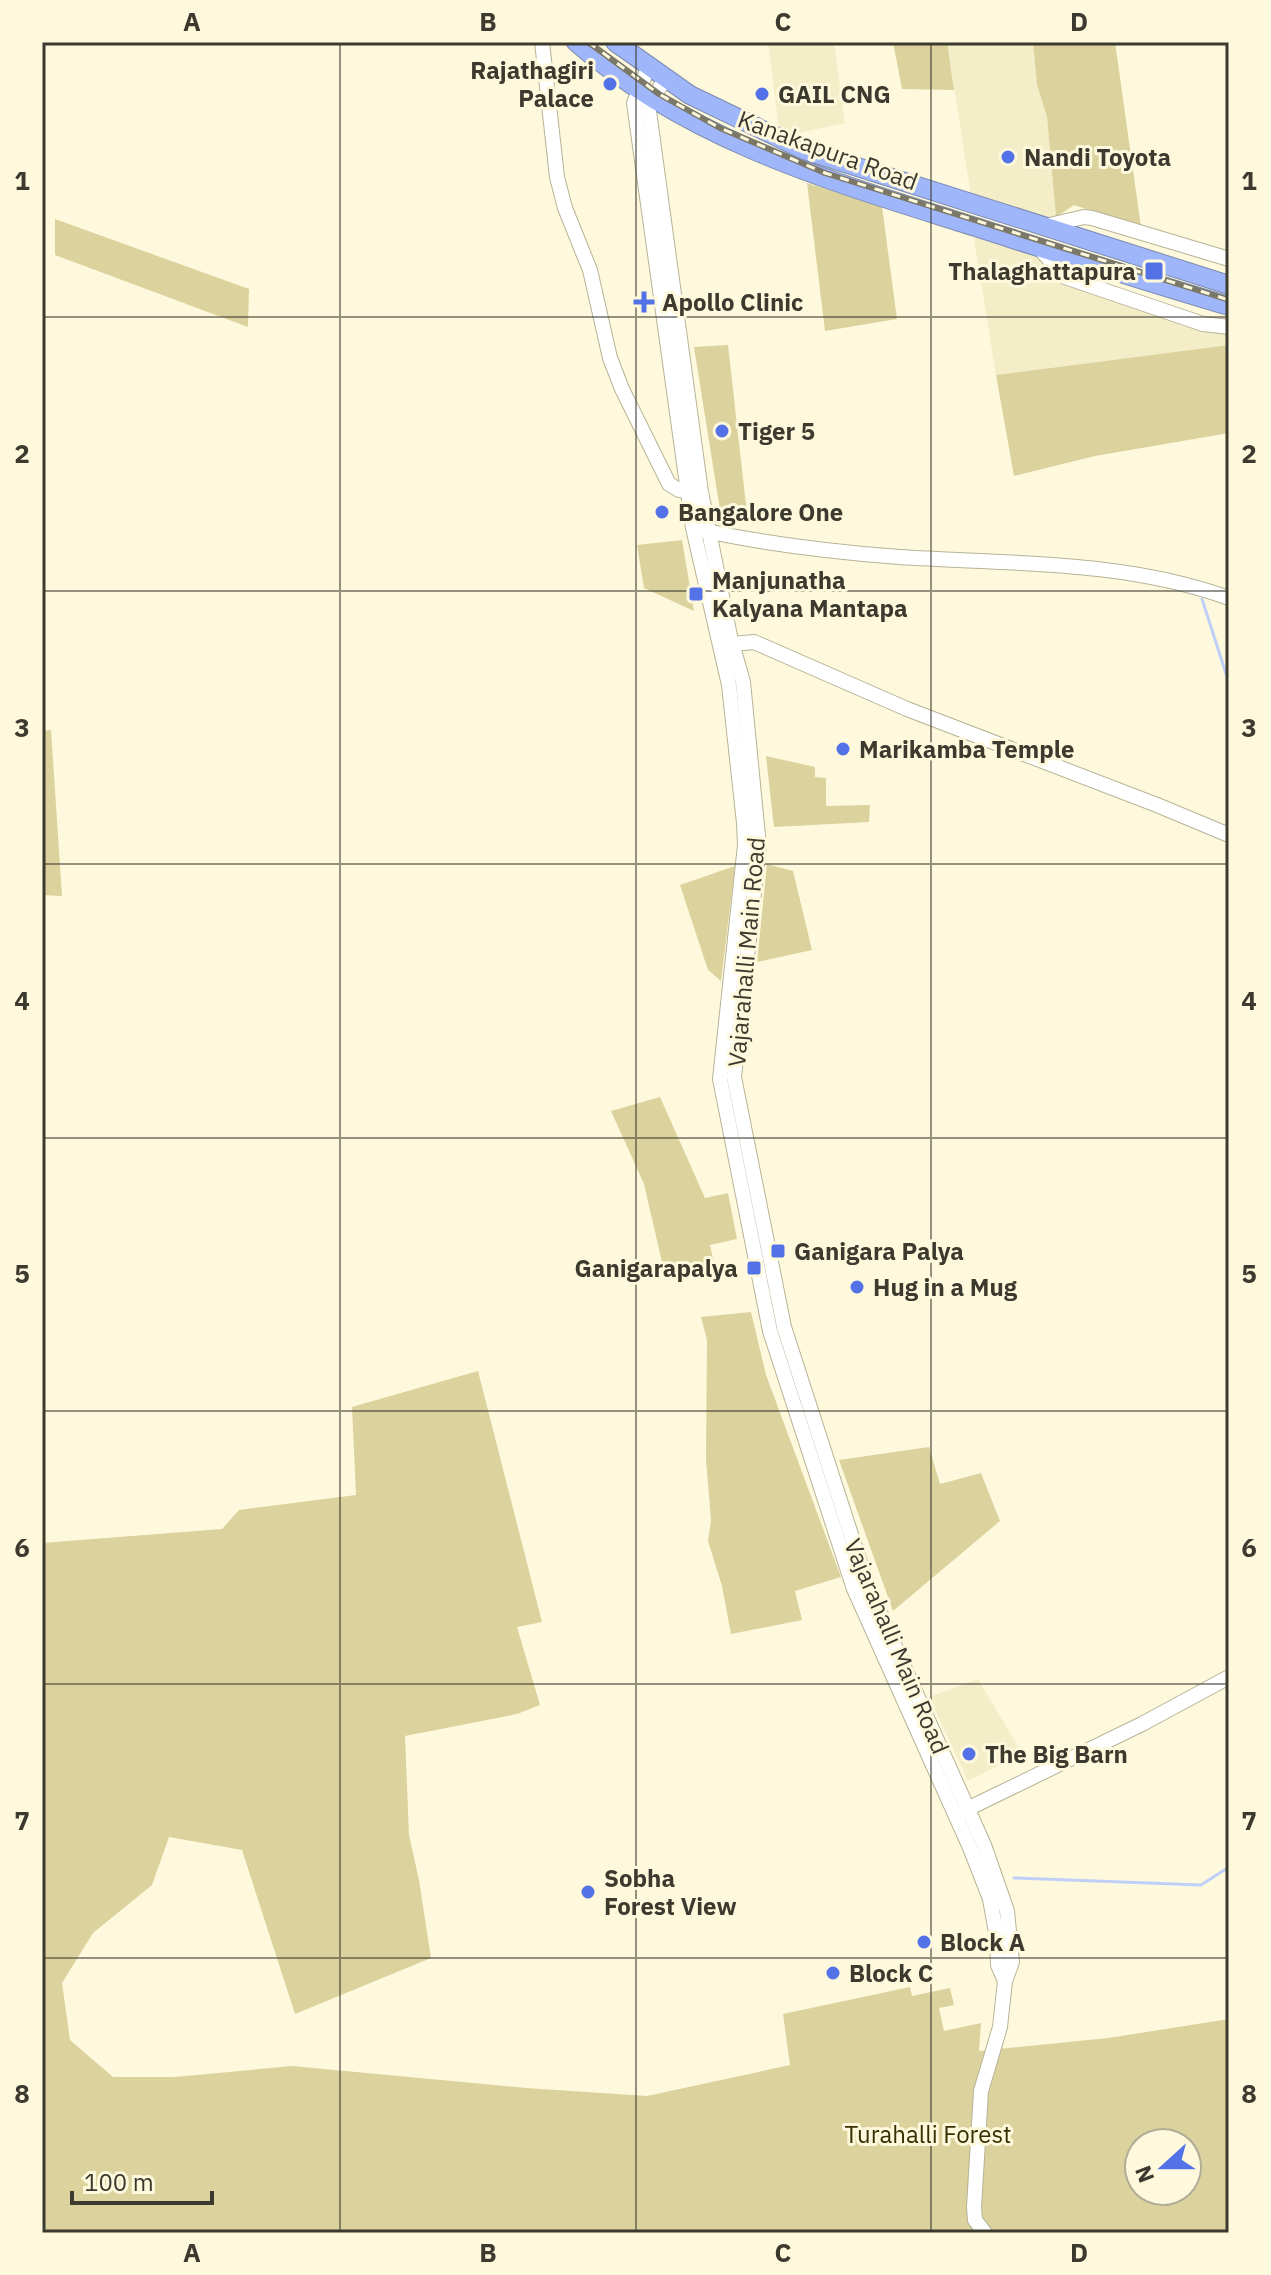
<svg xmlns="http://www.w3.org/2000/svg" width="1271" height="2275" font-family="'IBM Plex Sans',sans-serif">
	<rect width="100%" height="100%" fill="#fef9dc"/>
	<g fill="#f3edc8">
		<path d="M768,42h66l11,81 -51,11 -15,-6z"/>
		<path d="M947,42h86l4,43 10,32 9,100 -7,4 -78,-25z"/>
		<path d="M973,233l61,19 16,15 179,64v14l-233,30z"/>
		<path d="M978,1679l44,74 -54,28 -39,-84z"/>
	</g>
	<g fill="#dbd29e" fill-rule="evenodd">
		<path d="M893,42h54l7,48 -52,-1z"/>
		<path d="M1033,42h82l26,185 -67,-22 -18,12 -9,-100 -10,-32z"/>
		<path d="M807,183l75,24 15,112 -72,12z"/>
		<path d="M55,219l194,70 -1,38 -193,-72z"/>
		<path d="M728,345l19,169 -26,2 -27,-169z"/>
		<path d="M1229,345v88l-134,23 -81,20 -18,-101z"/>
		<path d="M682,540l12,71 -50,-23 -7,-43z"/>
		<path d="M51,730l11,166 -20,-1v-164z"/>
		<path d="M766,756l49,11v10l11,1v28l44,-1 -1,17 -95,5z"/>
		<path d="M767,864l26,7 19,79 -55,12z"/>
		<path d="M735,866l-14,115 -13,-11 -28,-85z"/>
		<path d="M660,1097l45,101 23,-5 9,46 -27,6 5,22 -50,8 -21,-91 -33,-73z"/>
		<path d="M751,1312l15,63 75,202 -46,14 7,29 -71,14 -9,-48 -14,-45 3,-21 -5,-61 1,-119 -6,-23z"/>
		<path d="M478,1371l64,251 -25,5 23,78 -23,9 -112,22 4,99 10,45 12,78 -136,56 -53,-164 -73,-13 -17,48 -59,48 -31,50 8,57 43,37h62l117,-11 234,22 121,8 143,-31 -7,-51 127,-27 2,9 38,-8 4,17 -15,3 5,23 37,-8 -2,28 129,-13 121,-19v214h-1187v-690l180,-14 17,-19 117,-15 -4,-88zM1139,2143h48v48h-48z"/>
		<path d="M929,1447l11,37 41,-11 19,48 -107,90 -54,-151z"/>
	</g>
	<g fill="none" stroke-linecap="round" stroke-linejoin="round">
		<g stroke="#c0cff8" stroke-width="3">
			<path d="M1202,599l27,84"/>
			<path d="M1014,1878l187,7 28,-18"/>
		</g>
		<g stroke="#b7b397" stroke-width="16">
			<g id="secondary">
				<path d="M542,42l15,135 8,31 25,62 20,88 12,31 47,95 10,6 15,2"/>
				<path d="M648,68l-14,35 59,425 36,157 15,138 1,22 -25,234 50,252 84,258 117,261 19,49 7,39 1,27 7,16"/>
				<path d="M665,80l-17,24 53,388 29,144 13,46 16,164 -25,231 50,250 83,257 117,261 23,66 5,51 -7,19 -5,46 -19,64 -7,116 1,13 10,13"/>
				<path d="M1045,226l39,-9 8,1 137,41"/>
				<path d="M1039,248l26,29 138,47 26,3"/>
				<path d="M701,530c65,14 132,22 198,27 110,7 225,3 330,41"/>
				<path d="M724,642l8,2 22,-2 153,67 250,96 72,30"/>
				<path d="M959,1813l183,-89 87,-47"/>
			</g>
		</g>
		<g stroke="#7c8bb3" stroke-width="20">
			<g id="highway">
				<path d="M576,42c110,97 251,138 387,181 88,28 177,57 266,83"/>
				<path d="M615,42l75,53 114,55 425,135"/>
			</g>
		</g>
		<use href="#secondary" stroke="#fff" stroke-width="14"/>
		<use href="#highway" stroke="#9fb6fa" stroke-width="18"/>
		<g stroke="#7b7867" stroke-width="6">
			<path id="rail" d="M588,42l71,52 61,34 105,45 404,127"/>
		</g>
		<use href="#rail" stroke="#fef9dc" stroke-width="3" stroke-dasharray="9" stroke-linecap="butt"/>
	</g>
	<path fill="none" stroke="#3c3a2f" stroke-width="2" stroke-opacity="0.55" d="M340,42v2191M636,42v2191M931,42v2191M42,317h1187M42,591h1187M42,864h1187M42,1138h1187M42,1411h1187M42,1684h1187M42,1958h1187"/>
	<g fill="#5372e7" stroke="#fef9dc" stroke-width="3">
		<circle cx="610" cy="84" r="8"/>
		<circle cx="762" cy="94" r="8"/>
		<circle cx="1008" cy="157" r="8"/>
		<rect x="1144" y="261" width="20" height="20" rx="4"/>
		<path d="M640 290h8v8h8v8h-8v8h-8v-8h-8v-8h8z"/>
		<circle cx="722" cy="431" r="8"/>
		<circle cx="662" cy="512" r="8"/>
		<rect x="688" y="586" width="16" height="16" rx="4"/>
		<circle cx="843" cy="749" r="8"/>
		<rect x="770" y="1243" width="16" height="16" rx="4"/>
		<rect x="746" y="1260" width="16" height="16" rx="4"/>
		<circle cx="857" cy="1287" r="8"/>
		<circle cx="969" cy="1754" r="8"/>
		<circle cx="588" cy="1892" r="8"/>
		<circle cx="924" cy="1942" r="8"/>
		<circle cx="833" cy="1973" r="8"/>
	</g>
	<g text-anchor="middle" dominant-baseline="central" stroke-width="6" stroke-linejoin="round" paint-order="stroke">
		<g font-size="24" font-weight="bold" fill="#3c3a2f" stroke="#fef9dc" text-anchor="start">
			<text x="594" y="70" text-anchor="end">Rajathagiri<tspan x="594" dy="28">Palace</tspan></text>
			<text x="778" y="94">GAIL CNG</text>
			<text x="1024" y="157">Nandi Toyota</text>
			<text x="1136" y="271" text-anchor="end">Thalaghattapura</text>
			<text x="662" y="302">Apollo Clinic</text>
			<text x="738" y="431">Tiger 5</text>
			<text x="678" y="512">Bangalore One</text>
			<text x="712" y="580">Manjunatha<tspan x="712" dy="28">Kalyana Mantapa</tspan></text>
			<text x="859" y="749">Marikamba Temple</text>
			<text x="794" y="1251">Ganigara Palya</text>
			<text x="738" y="1268" text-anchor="end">Ganigarapalya</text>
			<text x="873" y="1287">Hug in a Mug</text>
			<text x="985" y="1754">The Big Barn</text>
			<text x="604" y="1878">Sobha<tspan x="604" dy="28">Forest View</tspan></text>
			<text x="940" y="1942">Block A</text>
			<text x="849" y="1973">Block C</text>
		</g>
		<g font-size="24" fill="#3c3a2f" stroke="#fef9dc">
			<text transform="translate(828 150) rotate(20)">Kanakapura Road</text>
			<text transform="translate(746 952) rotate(-85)">Vajarahalli Main Road</text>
			<text transform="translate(897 1646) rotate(67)">Vajarahalli Main Road</text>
		</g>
		<g font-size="24" fill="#372f00" stroke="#fef9dc">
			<text x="928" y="2134">Turahalli Forest</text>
		</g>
	</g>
	<rect width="1271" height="2275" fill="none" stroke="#fef9dc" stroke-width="88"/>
	<g transform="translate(1163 2167) rotate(249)"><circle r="38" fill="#fef9dc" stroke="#b0ad97" stroke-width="2"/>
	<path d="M0-6L14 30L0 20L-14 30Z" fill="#5372e7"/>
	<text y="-12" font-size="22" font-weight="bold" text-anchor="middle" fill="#3c3a2f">N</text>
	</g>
	<path d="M72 2191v12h140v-12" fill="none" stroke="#3c3a2f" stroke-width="4"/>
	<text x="84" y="2191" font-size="24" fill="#3c3a2f" stroke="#fef9dc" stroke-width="6" paint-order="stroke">100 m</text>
	<rect x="44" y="44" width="1183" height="2187" fill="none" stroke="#3c3a2f" stroke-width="3"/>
	<g font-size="26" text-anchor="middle" font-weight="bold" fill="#3c3a2f">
		<text x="192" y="31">A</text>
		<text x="488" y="31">B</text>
		<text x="783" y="31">C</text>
		<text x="1079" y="31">D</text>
		<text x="22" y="190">1</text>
		<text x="1249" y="190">1</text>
		<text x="22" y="463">2</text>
		<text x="1249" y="463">2</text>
		<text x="22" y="737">3</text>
		<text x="1249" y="737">3</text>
		<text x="22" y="1010">4</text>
		<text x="1249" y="1010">4</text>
		<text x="22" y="1283">5</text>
		<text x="1249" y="1283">5</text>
		<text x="22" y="1557">6</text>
		<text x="1249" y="1557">6</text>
		<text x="22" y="1830">7</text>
		<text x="1249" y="1830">7</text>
		<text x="22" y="2103">8</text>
		<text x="1249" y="2103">8</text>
		<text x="192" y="2262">A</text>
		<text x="488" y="2262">B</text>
		<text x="783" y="2262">C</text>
		<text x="1079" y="2262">D</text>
	</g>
</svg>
